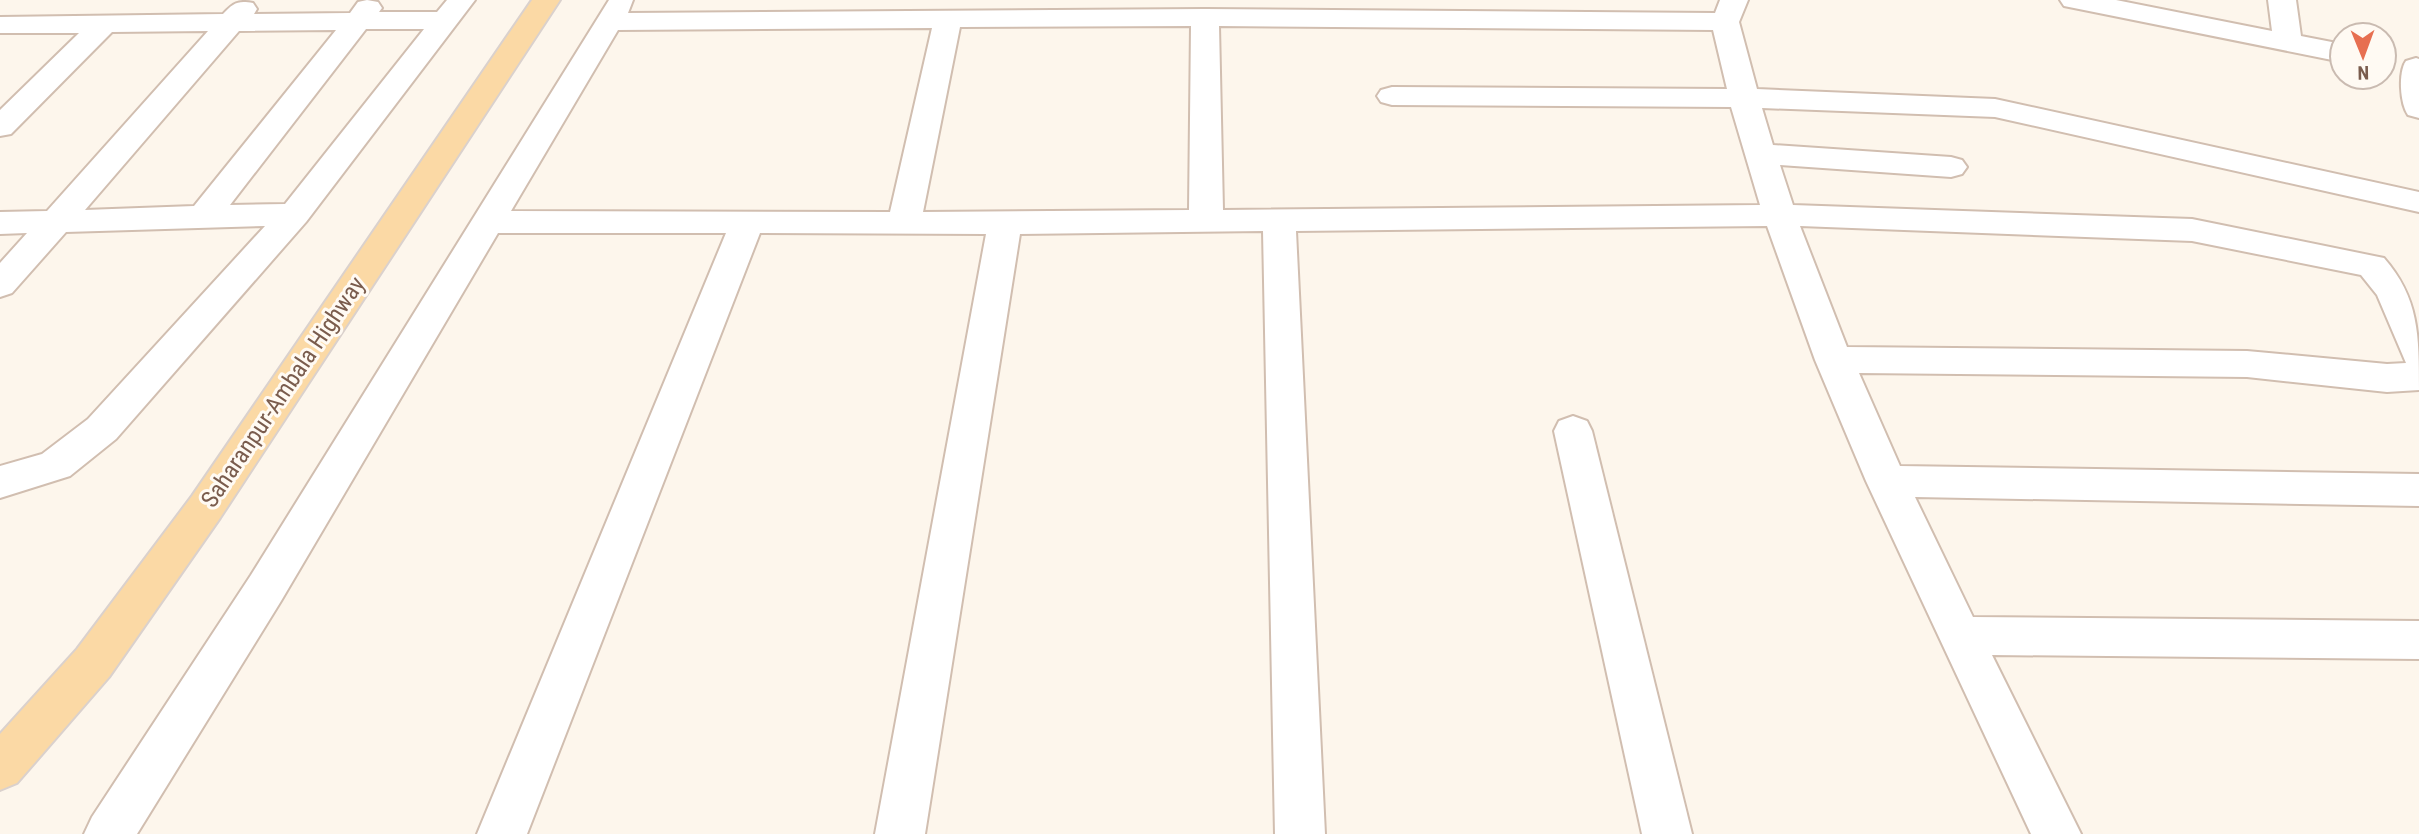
<svg xmlns="http://www.w3.org/2000/svg" width="2419" height="834" font-family="'Roboto Condensed',sans-serif">
	<rect width="100%" height="100%" fill="#fdf6ec"/>
	<g fill="none" stroke-linecap="round" stroke-linejoin="round">
		<g stroke="#d1beb0" stroke-width="4">
			<g id="minor">
				<path d="M367,0l11,2 4,6 -3,4h58l10,-12h28l-169,222 -190,217 -46,37 -70,22v-32l42,-12 46,-35 177,-193 -199,6 -54,61 -12,4v-34l27,-30 -27,1v-22l47,-1 161,-180 -96,1 -101,102 -11,2v-26l79,-77h-79v-16l223,-3c10,-11 15,-14 30,-11l4,6 -3,5 96,-1 8,-11zM366,29h58l-139,175 -55,1zM336,30l-142,176 -109,4 154,-179z"/>
				<path d="M609,0h24l-5,13 577,-4 510,4 5,-13h28l-9,22 18,67 238,10 424,93v20l-424,-95 -233,-9 11,37 178,12 11,3 5,7 -5,7 -11,3 -171,-12 13,40 399,14 192,39c35,40 35,77 35,132l-32,2 -140,-15 -388,-4 41,93 519,8v32l-504,-9 58,120 446,4v38l-427,-4 89,179h-50l-165,-353 -51,-121 -48,-134 -471,5 29,603h-50l-12,-603 -243,3 -95,600h-50l111,-600 -226,-1 -233,601h-50l249,-601h-228l-217,368 -144,233h-53l8,-17 159,-242zM1191,26l-2,184 -266,2 37,-185zM1219,26l494,4 14,59 -335,-2 -11,3 -4,6 4,6 11,3 339,2 29,98 -537,5zM932,28l-42,184 -379,-1 107,-181zM1800,226l392,15 169,34 16,20 29,68 -19,1 -140,-13 -400,-4z"/>
				<path d="M2060,0h56l156,31 -4,-31h28l5,36 41,8v18l-268,-54 -10,-2z"/>
				<path d="M2416,58l3,1v59l-11,-3c-8,-11 -10,-43 -2,-54z"/>
				<path d="M1573,416l14,5 5,10 100,403h-50l-88,-403 5,-10z"/>
			</g>
		</g>
		<g stroke="#dad1cd" stroke-width="4">
			<path id="primary" d="M532,0h28l-340,518 -111,159 -92,106 -17,7v-56l77,-85 115,-153z"/>
		</g>
		<use href="#minor" fill="#fff" fill-rule="evenodd"/>
		<use href="#primary" fill="#fbd9a5" fill-rule="evenodd"/>
	</g>
	<g text-anchor="middle" dominant-baseline="central" stroke-width="6" stroke-linejoin="round" paint-order="stroke">
		<g font-size="24" fill="#7a5c4d" stroke="#fffaf3">
			<text transform="translate(283 392) rotate(-56)">Saharanpur-Ambala Highway</text>
		</g>
	</g>
	<g transform="translate(2363 56) rotate(179)"><circle r="33" fill="#fffaf3" stroke="#cabbb1" stroke-width="2"/>
	<path d="M0-5L12 26L0 18L-12 26Z" fill="#e76f51"/>
	<text y="-10" font-size="19" font-weight="bold" text-anchor="middle" fill="#7a5c4d">N</text>
	</g>
</svg>
